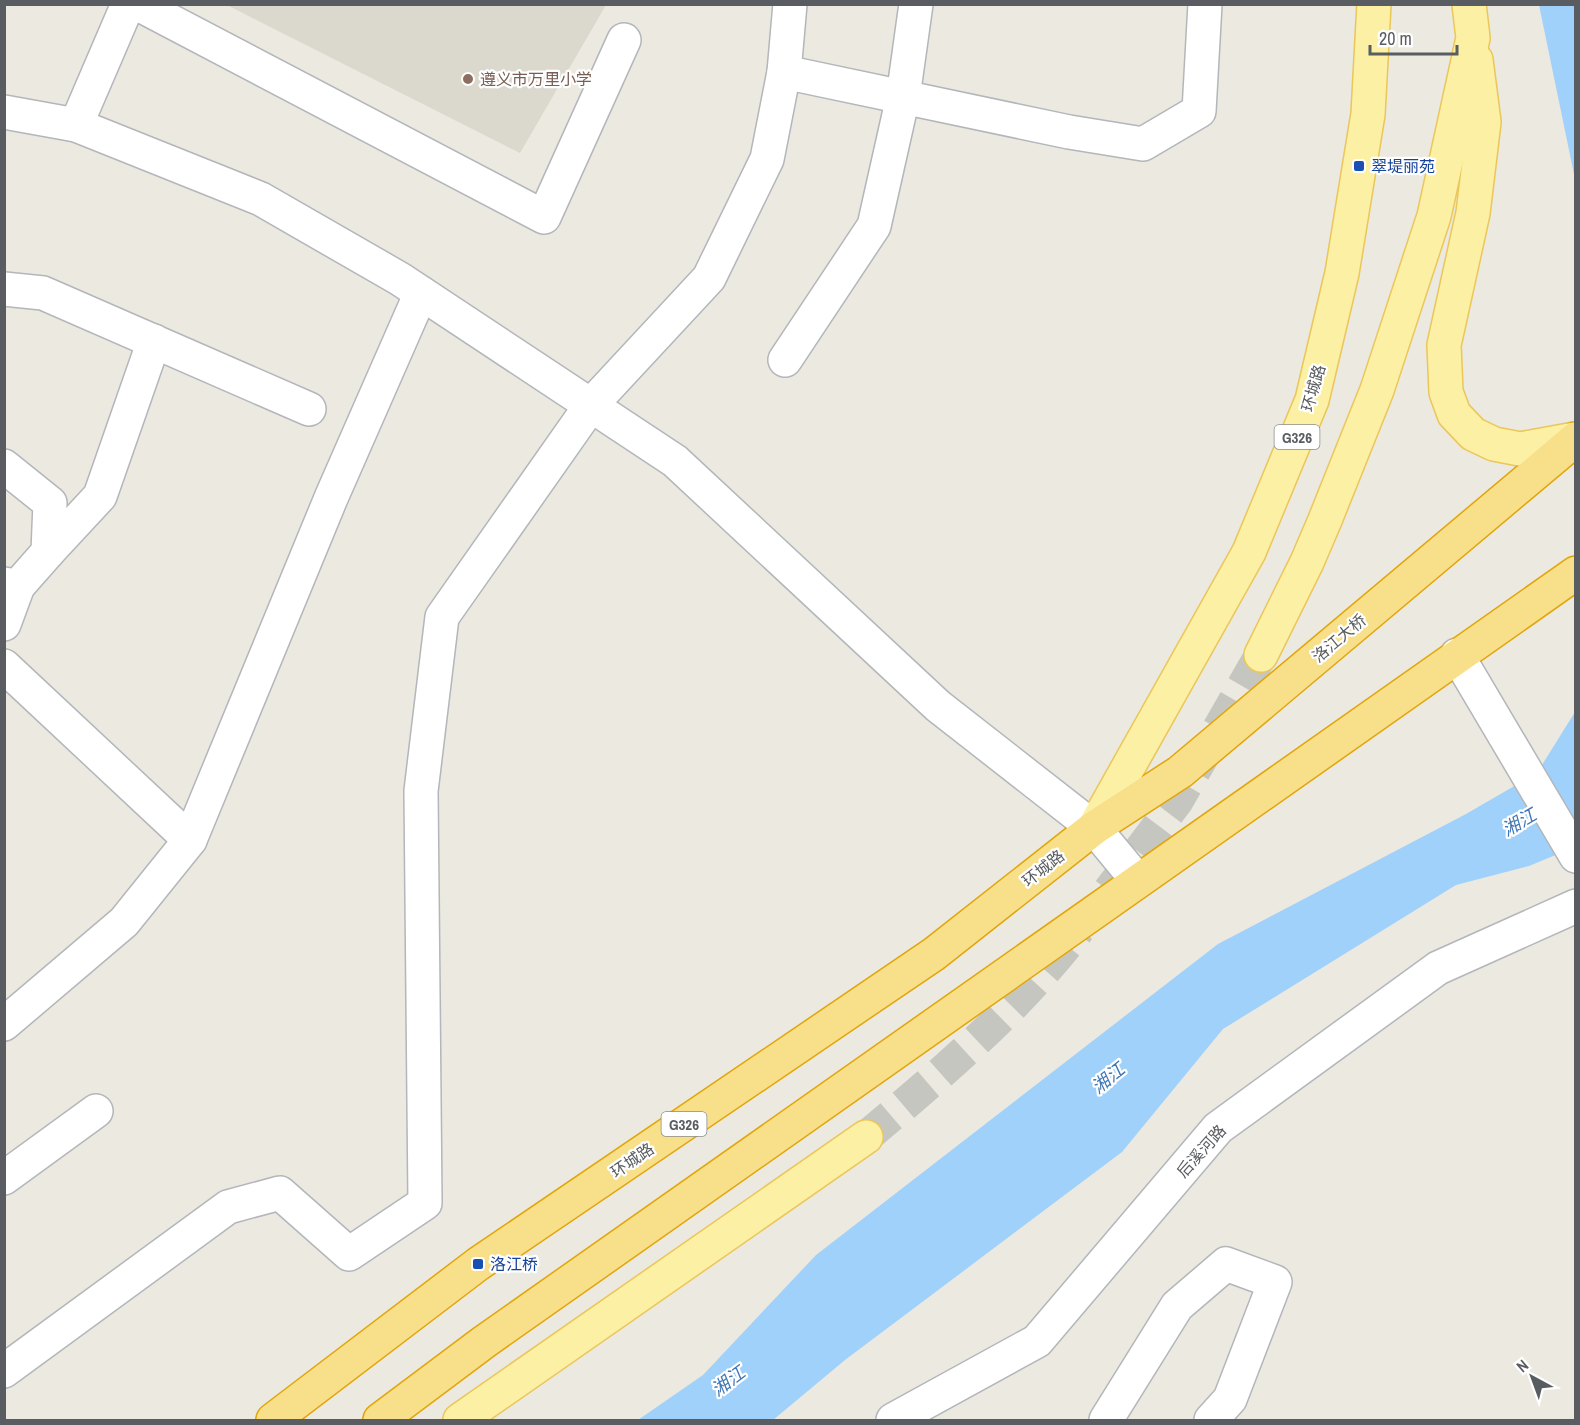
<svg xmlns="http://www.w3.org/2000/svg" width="1580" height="1425" font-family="'Archivo Narrow','Noto Sans SC',sans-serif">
	<rect width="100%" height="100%" fill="#ebe9e0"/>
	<path fill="#dbd8ce" d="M227,5h379l-86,148z"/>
	<g fill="#a0d1fb">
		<path d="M1539,5h36v174z"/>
		<path d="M1575,712v135l-46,19 -73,19 -233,144 -101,123 -277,208 -72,60h-135l65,-45 113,-120 402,-311 248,-130 71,-41z"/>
	</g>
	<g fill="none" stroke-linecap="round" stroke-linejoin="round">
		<g stroke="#c6c6c0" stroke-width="33" stroke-dasharray="33 16" stroke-linecap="butt">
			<path d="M1109,891l68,-90 84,-146"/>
			<path d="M866,1137c76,-64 153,-129 213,-208"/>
		</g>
		<g stroke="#b3b6ba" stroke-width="36">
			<g id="minor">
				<path d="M138,4l406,213 80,-177"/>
				<path d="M784,72l285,60 74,12 56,-33 6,-107"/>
				<path d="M4,112l72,13 185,74 139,80 275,182 263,245 156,122 44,53"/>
				<path d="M76,125l52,-121"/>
				<path d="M4,289l39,4 266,116"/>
				<path d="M785,360l89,-134 29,-129 13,-93"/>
				<path d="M4,466l46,37 -2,49 -30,34 -14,-2"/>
				<path d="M48,552l52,-56 54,-155"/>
				<path d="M4,624l14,-38"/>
				<path d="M1457,655l119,201"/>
				<path d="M4,666l186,174"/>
				<path d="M4,1024l120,-102 66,-82 141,-342 90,-205"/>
				<path d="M4,1178l92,-67"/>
				<path d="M4,1371l224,-164 52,-14 69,61 76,-51 -4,-412 21,-174 149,-212 118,-127 58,-119 17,-87 6,-68"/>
				<path d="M893,1420l144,-79 181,-213 220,-160 138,-62"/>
				<path d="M1106,1420l71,-114 49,-42 49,18 -45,117 -19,21"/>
			</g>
		</g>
		<g stroke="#ebc659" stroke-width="36">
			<g id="major">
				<path d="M1476,60l8,62 -11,91 -29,132 2,47 8,22 19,20 21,10 26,5 55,-10"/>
				<path d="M1261,655l46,-93 18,-42 52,-130 57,-174 39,-178 -4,-34"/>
				<path d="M1094,828l155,-276 63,-152 30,-127 26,-159 6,-110"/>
				<path d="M460,1420l406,-283"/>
			</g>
		</g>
		<g stroke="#e2a509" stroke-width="36">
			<g id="highway">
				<path d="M273,1420l205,-156 456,-310 160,-126 86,-56 396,-333"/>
				<path d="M380,1420l104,-78 1092,-769"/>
			</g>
		</g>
		<use href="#minor" stroke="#fff" stroke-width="33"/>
		<use href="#major" stroke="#fbf0a4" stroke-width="33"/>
		<use href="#highway" stroke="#f8df8a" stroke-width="33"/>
	</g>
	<circle fill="#8d6e63" stroke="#fff" stroke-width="2" cx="468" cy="79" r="6"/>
	<g fill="#1a4fb4" stroke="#fff" stroke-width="2">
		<rect x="1353" y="160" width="12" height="12" rx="3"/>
		<rect x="472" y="1258" width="12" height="12" rx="3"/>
	</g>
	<g text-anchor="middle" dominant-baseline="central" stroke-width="4.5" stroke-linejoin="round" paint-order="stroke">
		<g fill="#fff" stroke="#8b8d90" stroke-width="1.5">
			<rect x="1274.5" y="425" width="45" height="24" rx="4.5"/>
			<rect x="661.5" y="1112" width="45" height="24" rx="4.5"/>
		</g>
		<g font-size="15" font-weight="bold" fill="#595c60">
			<text x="1297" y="437">G326</text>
			<text x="684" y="1124">G326</text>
		</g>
		<g font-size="16" fill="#785e54" stroke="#fff" text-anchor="start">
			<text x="480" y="79">遵义市万里小学</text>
		</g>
		<g font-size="16" fill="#164399" stroke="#fff" text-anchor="start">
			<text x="1371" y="166">翠堤丽苑</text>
			<text x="490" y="1264">洛江桥</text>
		</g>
		<g font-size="16" fill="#595c60" stroke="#fff">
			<text transform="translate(1313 388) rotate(-74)">环城路</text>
			<text transform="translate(1339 638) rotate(-40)">洛江大桥</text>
			<text transform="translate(1043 868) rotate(-38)">环城路</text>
			<text transform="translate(1201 1151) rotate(-48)">后溪河路</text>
			<text transform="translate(632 1160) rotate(-34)">环城路</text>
		</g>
		<g font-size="18" font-style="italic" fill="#4176b4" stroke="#fff">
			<text transform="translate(1519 822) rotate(-30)">湘江</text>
			<text transform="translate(1108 1078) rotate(-39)">湘江</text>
			<text transform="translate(728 1381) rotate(-37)">湘江</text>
		</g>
	</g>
	<rect width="1580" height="1425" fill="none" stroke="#595c60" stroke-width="12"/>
	<g transform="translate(1532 1377) rotate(319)" stroke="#ffffff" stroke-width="4.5" paint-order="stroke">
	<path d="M0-4.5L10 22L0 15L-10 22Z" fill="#595c60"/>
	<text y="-9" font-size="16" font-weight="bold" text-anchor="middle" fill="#595c60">N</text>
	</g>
	<path d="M1370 45v9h87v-9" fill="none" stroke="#595c60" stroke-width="3"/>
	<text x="1379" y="45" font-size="18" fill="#595c60" stroke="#ffffff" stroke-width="4.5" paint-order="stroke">20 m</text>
</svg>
